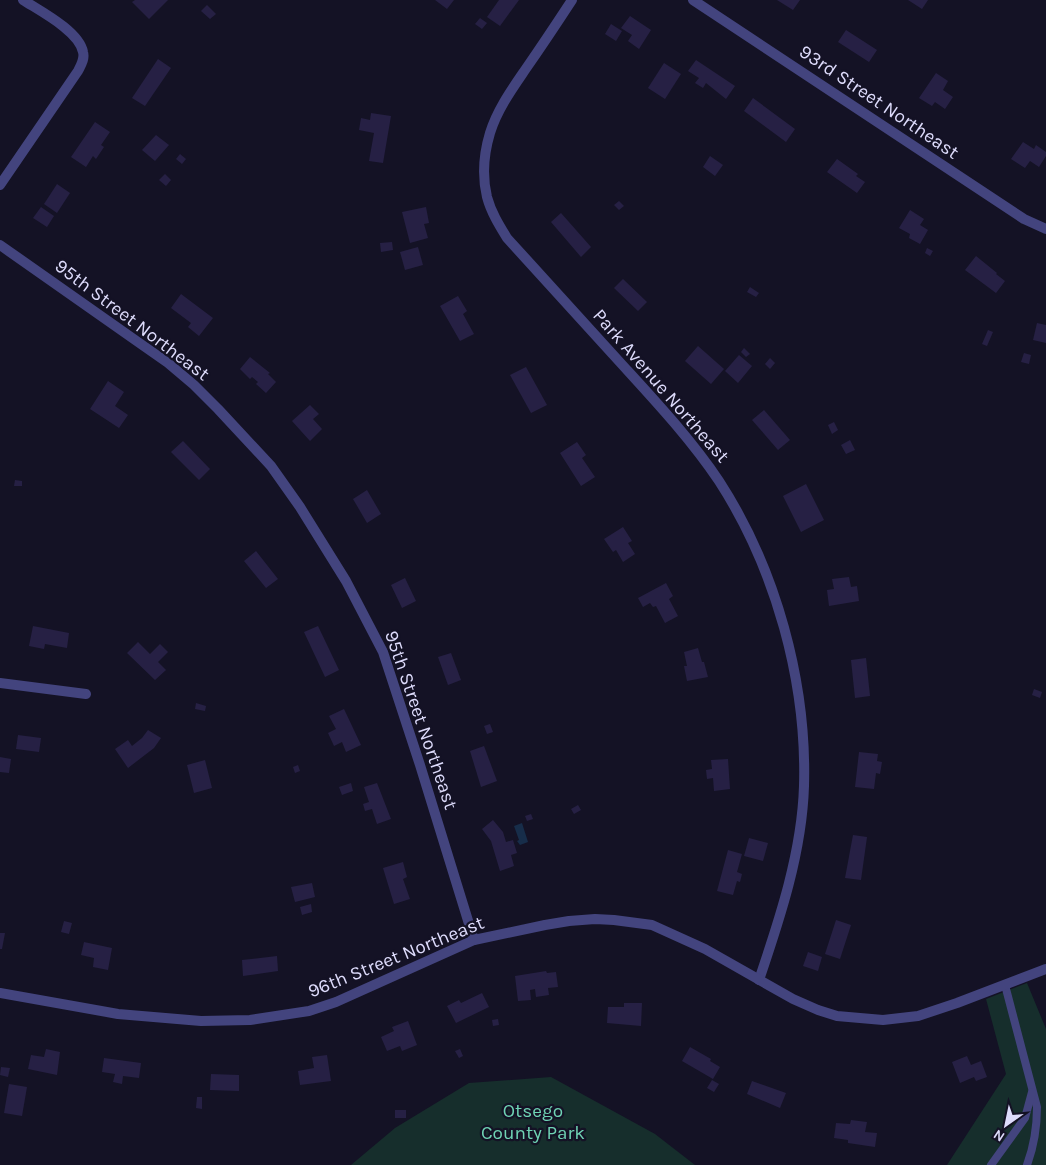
<svg xmlns="http://www.w3.org/2000/svg" width="1046" height="1165" font-family="Karla,sans-serif">
	<rect width="100%" height="100%" fill="#141225"/>
	<g fill="#162e2c">
		<path d="M1027,983l19,46v136h-99l59,-91 -20,-75z"/>
		<path d="M551,1077l104,57 40,31h-344l44,-37 74,-45z"/>
	</g>
	<path fill="#172d4a" d="M522,823l6,19 -8,3 -3,-4 2,-1 -5,-14z"/>
	<g fill="#262044">
		<path d="M135,0h33l-19,19 -17,-17z"/>
		<path d="M435,0h19l-7,9z"/>
		<path d="M499,0h20l-19,26 -13,-9z"/>
		<path d="M777,0h23l-7,10z"/>
		<path d="M908,0h20l-6,9z"/>
		<path d="M207,5l9,9 -6,5 -9,-8z"/>
		<path d="M630,16l21,14 -12,19 -11,-8 4,-6 -11,-7z"/>
		<path d="M480,18l7,5 -5,6 -7,-5z"/>
		<path d="M611,24l11,7 -6,10 -11,-7z"/>
		<path d="M846,30l31,20 -8,12 -31,-20z"/>
		<path d="M158,59l13,9 -26,38 -13,-8z"/>
		<path d="M696,60l39,26 -9,13 -20,-16 -3,5 -8,-5 4,-5 -11,-7z"/>
		<path d="M664,63l17,11 -16,25 -17,-11z"/>
		<path d="M936,73l12,8 -5,9 10,7 -8,12 -10,-7 -3,4 -13,-8z"/>
		<path d="M753,98l42,31 -9,13 -42,-31z"/>
		<path d="M371,113l20,3 -8,47 -14,-2 5,-28 -15,-3 2,-12 9,2z"/>
		<path d="M95,122l15,10 -9,13 3,2 -8,12 -3,-3 -7,11 -15,-10z"/>
		<path d="M156,135l13,10 -14,16 -13,-11z"/>
		<path d="M1023,142l11,7 2,-4 10,7v4l-7,11 -9,-6 -5,7 -14,-9z"/>
		<path d="M180,154l6,5 -4,5 -6,-5z"/>
		<path d="M710,156l13,9 -8,11 -12,-9z"/>
		<path d="M837,159l21,15 -2,2 9,6 -8,11 -30,-21z"/>
		<path d="M165,174l6,6 -5,6 -7,-6z"/>
		<path d="M57,184l13,9 -13,20 -13,-9z"/>
		<path d="M619,201l5,5 -5,4 -5,-5z"/>
		<path d="M41,207l13,9 -7,11 -14,-9z"/>
		<path d="M426,207l3,16 -5,1 4,14 -18,5 -8,-31z"/>
		<path d="M910,210l14,9 -4,6 8,5 -8,14 -11,-6 1,-4 -11,-6z"/>
		<path d="M561,213l30,34 -10,10 -30,-35z"/>
		<path d="M392,242l1,8 -12,2 -1,-9z"/>
		<path d="M418,247l5,18 -18,5 -5,-18z"/>
		<path d="M927,248l6,3 -3,5 -5,-3z"/>
		<path d="M976,256l21,17 -1,1 9,7 -9,12 -31,-23z"/>
		<path d="M623,279l24,23 -9,9 -24,-23z"/>
		<path d="M750,287l9,6 -3,4 -9,-5z"/>
		<path d="M181,294l32,24 -14,18 -11,-9 3,-4 -20,-15z"/>
		<path d="M458,296l9,15 -4,3 11,20 -14,7 -20,-35z"/>
		<path d="M1037,323l9,2v18l-13,-3z"/>
		<path d="M988,330l5,2 -6,14 -5,-2z"/>
		<path d="M698,346l26,23 -13,15 -26,-23z"/>
		<path d="M744,348l6,6 -4,3 -5,-5z"/>
		<path d="M1024,353l7,2 -2,9 -8,-2z"/>
		<path d="M739,355l13,11 -14,17 -13,-12z"/>
		<path d="M250,357l20,16 -2,1 8,8 -10,11 -10,-9 2,-2 -6,-5 -2,2 -10,-10z"/>
		<path d="M770,358l5,5 -5,6 -5,-5z"/>
		<path d="M526,367l21,38 -16,8 -21,-38z"/>
		<path d="M108,381l16,11 -9,14 13,9 -9,13 -29,-19z"/>
		<path d="M310,405l9,9 -6,5 9,10 -12,12 -18,-20z"/>
		<path d="M764,410l26,30 -12,10 -26,-30z"/>
		<path d="M834,422l4,8 -6,4 -4,-9z"/>
		<path d="M850,440l5,10 -9,4 -5,-9z"/>
		<path d="M183,441l27,28 -11,11 -28,-28z"/>
		<path d="M577,442l9,13 -4,3 13,19 -14,9 -21,-33z"/>
		<path d="M15,480l7,1v5h-8z"/>
		<path d="M806,484l18,36 -23,12 -18,-36z"/>
		<path d="M367,490l14,24 -14,9 -14,-24z"/>
		<path d="M623,527l9,14 -4,2 7,11 -12,8 -7,-12 -3,2 -9,-13z"/>
		<path d="M256,551l22,28 -12,9 -22,-27z"/>
		<path d="M849,577l2,10 6,-1 2,15 -30,5 -2,-16 7,-1 -2,-10z"/>
		<path d="M405,578l11,23 -14,7 -11,-23z"/>
		<path d="M666,583l7,13 -4,3 9,17 -13,7 -9,-17 -3,1 -3,-4 -7,4 -5,-9z"/>
		<path d="M33,626l36,7 -2,15 -22,-4 -1,5 -15,-3z"/>
		<path d="M318,626l21,44 -14,7 -21,-45z"/>
		<path d="M138,642l12,12 10,-10 8,8 -10,10 8,8 -11,10 -28,-27z"/>
		<path d="M698,648l4,14h2l4,15 -21,4 -3,-15h3l-3,-14z"/>
		<path d="M451,653l10,27 -13,5 -10,-28z"/>
		<path d="M866,658l4,38 -15,2 -4,-38z"/>
		<path d="M1034,689l8,3 -2,6 -8,-3z"/>
		<path d="M196,703l10,3 -1,5 -10,-2z"/>
		<path d="M344,709l17,36 -15,7 -4,-10 -8,4 -6,-13 8,-4 -7,-13z"/>
		<path d="M490,724l3,8 -6,2 -3,-8z"/>
		<path d="M148,730l13,8 -7,10 -26,20 -13,-19 13,-9 4,6 10,-8z"/>
		<path d="M18,735l23,3 -2,14 -23,-3z"/>
		<path d="M484,746l13,35 -16,6 -11,-36z"/>
		<path d="M859,752l19,2 -1,7 5,1 -2,12 -4,-1 -2,16 -19,-2z"/>
		<path d="M0,757l11,2 -2,14 -9,-1z"/>
		<path d="M728,759l2,30 -16,2 -1,-13 -6,1 -1,-9 6,-1 -1,-9z"/>
		<path d="M205,760l7,28 -18,5 -7,-28z"/>
		<path d="M298,765l2,6 -5,2 -2,-6z"/>
		<path d="M351,783l2,8 -11,4 -3,-8z"/>
		<path d="M377,783l14,36 -14,5 -5,-15 -7,2 -2,-7 6,-2 -5,-15z"/>
		<path d="M578,805l3,5 -7,4 -3,-5z"/>
		<path d="M531,814l2,5 -6,2 -2,-5z"/>
		<path d="M493,820l10,12 3,10 7,-2 4,13 -6,2 3,11 -14,5 -9,-30 -9,-12z"/>
		<path d="M853,835l14,2 -6,43 -16,-2z"/>
		<path d="M749,838l19,5 -5,18 -19,-5z"/>
		<path d="M728,850l14,4 -5,18 5,2 -2,8 -3,-1 -4,14 -16,-4z"/>
		<path d="M403,862l4,15 -4,2 7,20 -16,5 -11,-36z"/>
		<path d="M312,883l3,14 -20,5 -4,-15z"/>
		<path d="M311,904l1,8 -10,3 -2,-8z"/>
		<path d="M836,920l15,5 -11,34 -15,-5z"/>
		<path d="M64,921l8,2 -3,11 -8,-2z"/>
		<path d="M0,933h5l-3,16h-2z"/>
		<path d="M84,942l28,6 -4,22 -15,-3 1,-9 -13,-3z"/>
		<path d="M808,952l14,5 -4,14 -15,-5z"/>
		<path d="M277,956l1,15 -35,5 -1,-16z"/>
		<path d="M546,971l1,2 9,-1 2,15 -10,1 1,7 -13,2 -1,-8 -5,1 1,10 -13,1 -3,-25z"/>
		<path d="M482,993l7,14 -33,16 -9,-17 12,-6 2,3z"/>
		<path d="M624,1003h18l-1,23 -34,-3 1,-16h16z"/>
		<path d="M498,1019l1,6 -6,1 -1,-6z"/>
		<path d="M408,1021l9,24 -15,6 -2,-5 -13,5 -6,-14 13,-6 -2,-4z"/>
		<path d="M690,1047l21,12 -1,2 10,6 -7,12 -31,-18z"/>
		<path d="M46,1049l14,3 -3,23 -29,-6 3,-14 13,2z"/>
		<path d="M460,1049l3,7 -4,2 -4,-7z"/>
		<path d="M327,1055l4,26 -31,4 -2,-14 16,-3 -2,-11z"/>
		<path d="M967,1056l4,9 10,-4 6,16 -11,4 -2,-4 -14,6 -8,-21z"/>
		<path d="M104,1058l37,5 -2,15 -16,-2 -1,8 -9,-2 2,-8 -13,-2z"/>
		<path d="M1,1067l9,1 -2,9 -8,-2z"/>
		<path d="M211,1074l28,1v16l-29,-1z"/>
		<path d="M712,1080l7,4 -5,8 -7,-4z"/>
		<path d="M752,1081l34,12 -6,15 -33,-14z"/>
		<path d="M9,1084l18,3 -5,29 -18,-3z"/>
		<path d="M197,1097h5v12l-6,-1z"/>
		<rect x="395" y="1110" width="11" height="8"/>
		<path d="M851,1120l16,2 -2,10 12,1 -2,14 -27,-4v-3l-14,-2 2,-15 14,1z"/>
	</g>
	<g fill="none" stroke-linecap="round" stroke-linejoin="round">
		<g stroke="#43447e" stroke-width="8">
			<path d="M1005,985l32,122c0,20 -3,39 -10,58"/>
			<path d="M991,1165l34,-47 7,-26"/>
		</g>
		<g stroke="#43447e" stroke-width="10">
			<path d="M572,0c-15,23 -31,47 -47,70 -13,19 -28,40 -35,63 -6,20 -8,43 -3,64 4,15 12,28 20,41 40,44 80,88 120,132 32,35 65,71 92,111 57,88 88,201 85,305 -2,66 -24,132 -45,194"/>
			<path d="M693,0l331,219 22,10"/>
			<path d="M0,185l78,-114c3,-6 7,-12 5,-19 -4,-21 -43,-41 -60,-52"/>
			<path d="M0,245l138,97 30,21 26,22 24,24 53,57 29,41 46,74 37,71 37,113 54,175"/>
			<path d="M0,683l86,11"/>
			<path d="M0,993l118,21 83,7 49,-1 59,-9 27,-9 138,-62 71,-15 24,-4 26,-2 19,1 38,5 53,24 88,50 25,11 19,6 46,4 35,-4 39,-13 89,-34"/>
		</g>
	</g>
	<g text-anchor="middle" dominant-baseline="central" stroke-width="4.5" stroke-linejoin="round" paint-order="stroke">
		<g font-size="19" fill="#dddbfb" stroke="#141225">
			<text transform="translate(879 102) rotate(34)">93rd Street Northeast</text>
			<text transform="translate(132 320) rotate(37)">95th Street Northeast</text>
			<text transform="translate(661 386) rotate(49)">Park Avenue Northeast</text>
			<text transform="translate(421 720) rotate(71)">95th Street Northeast</text>
			<text transform="translate(396 957) rotate(-22)">96th Street Northeast</text>
		</g>
		<g font-size="19" fill="#6fd3b4" stroke="#141225">
			<text x="533" y="1111">Otsego<tspan x="533" dy="22">County Park</tspan></text>
		</g>
	</g>
	<g transform="translate(1006 1125) rotate(213)" stroke="#141225" stroke-width="4" paint-order="stroke">
	<path d="M0-4L9 19L0 12L-9 19Z" fill="#dddbfb"/>
	<text y="-8" font-size="14" font-weight="bold" text-anchor="middle" fill="#dddbfb">N</text>
	</g>
</svg>
